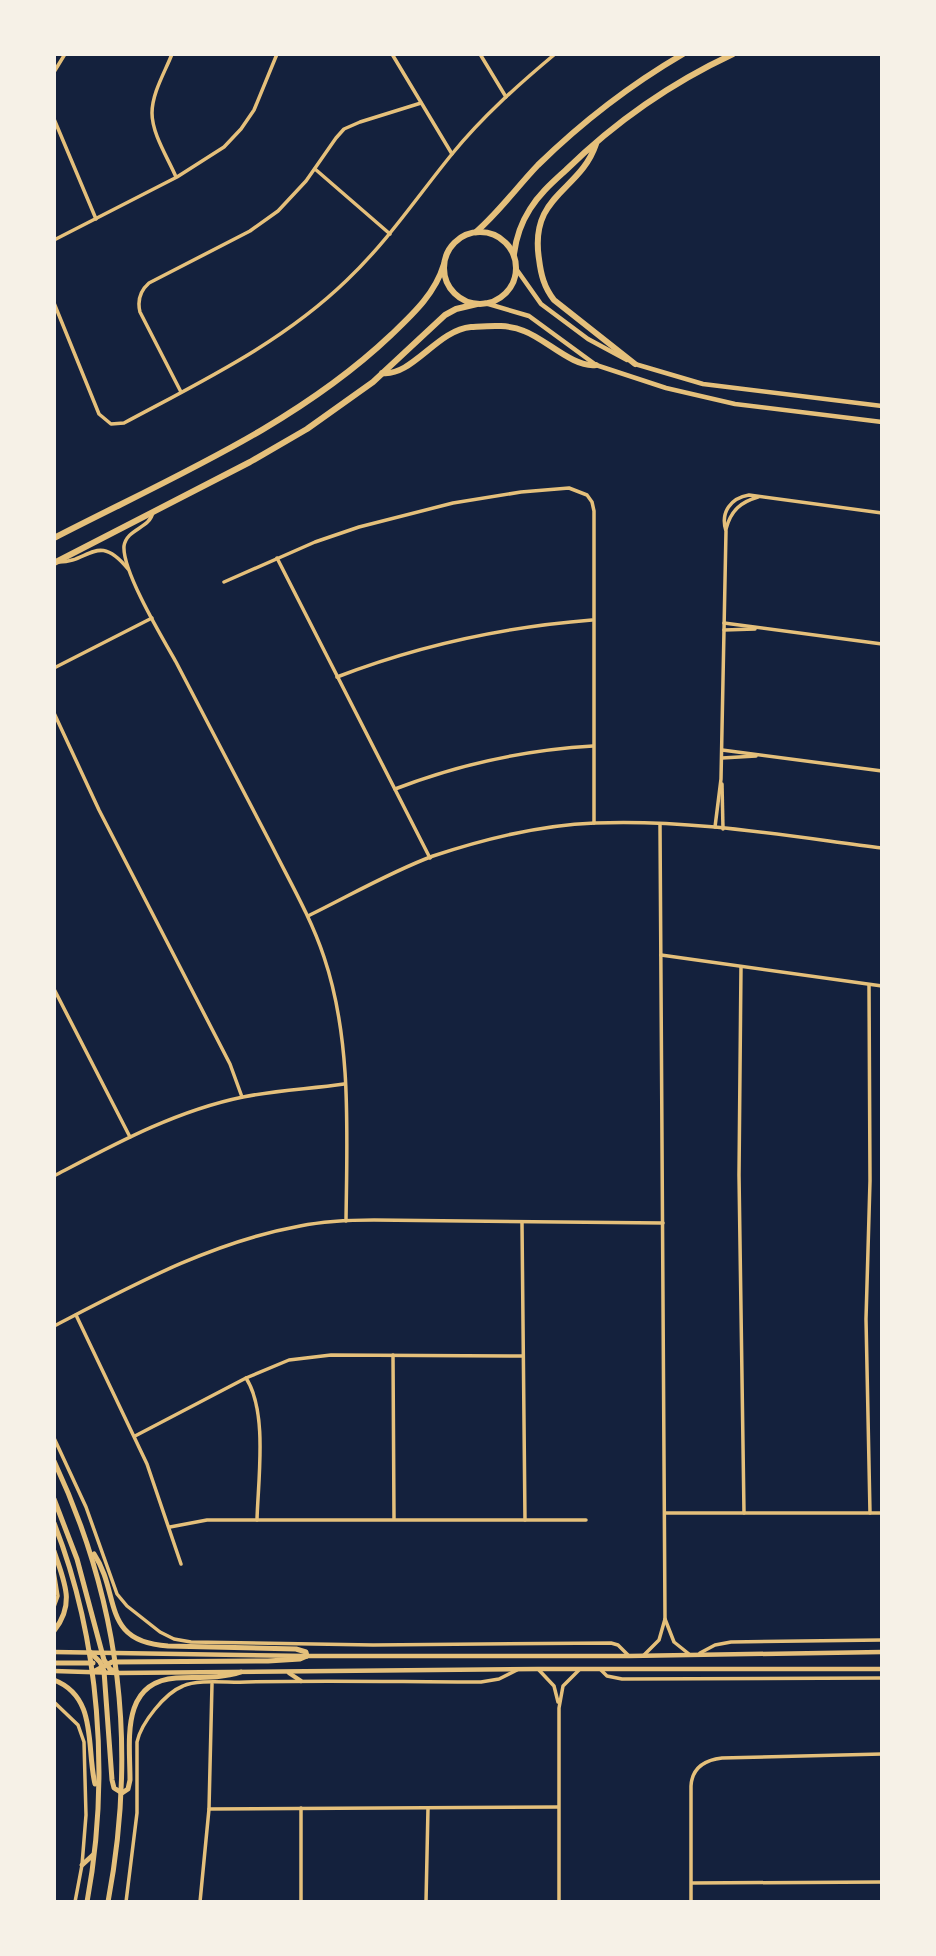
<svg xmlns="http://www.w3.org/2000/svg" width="936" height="1956" font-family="Poppins,sans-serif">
	<rect width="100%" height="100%" fill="#14213d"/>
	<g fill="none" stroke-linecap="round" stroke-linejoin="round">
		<g stroke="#e5c07b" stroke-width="3.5">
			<path d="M172,54c-7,18 -20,39 -20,59 0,21 16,45 24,64"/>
			<path d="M392,54l60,100"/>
			<path d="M480,54l26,43"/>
			<path d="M54,72l11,-18"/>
			<path d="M54,119l42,100"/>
			<path d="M315,169l75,65"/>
			<path d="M54,240l123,-63 47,-30 17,-18 13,-19 23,-56"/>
			<path d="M54,303l45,111 12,10 13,-1c78,-42 158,-80 223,-143 40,-38 70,-83 105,-126 30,-37 66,-69 103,-100"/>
			<path d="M181,392l-41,-80c-3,-12 0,-21 9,-29l101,-52 28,-20 28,-30 30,-43 8,-9 16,-7 61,-19"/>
			<path d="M153,512c-3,17 -26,16 -29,34 -2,25 39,93 52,116 32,62 64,123 96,184 18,36 39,72 52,111 28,83 23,176 22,264"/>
			<path d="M726,529c5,-19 15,-27 32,-32"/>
			<path d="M277,558l153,300"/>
			<path d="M58,562c31,1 39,-31 70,7"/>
			<path d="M224,582l91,-40 44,-15 94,-24 68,-11 48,-4 18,7 5,7 2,9v312"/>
			<path d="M724,623l158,21"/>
			<path d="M724,630l31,-1"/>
			<path d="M54,668l98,-50"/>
			<path d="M337,677c83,-32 166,-50 255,-57"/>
			<path d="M54,713l45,97 131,254 12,33"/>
			<path d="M722,750l160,21"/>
			<path d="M722,758l34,-2"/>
			<path d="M722,784l1,45"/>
			<path d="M395,789c65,-25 128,-39 198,-43"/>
			<path d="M715,827l6,-48 5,-248c-6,-19 5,-33 23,-36l133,18"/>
			<path d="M308,916c41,-20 82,-44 125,-60 51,-17 107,-31 162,-33 95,-4 192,13 287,25"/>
			<path d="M661,955l221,31"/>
			<path d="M741,967l-2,208 5,338"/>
			<path d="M869,985l1,196 -4,138 4,194"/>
			<path d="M54,989l76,148"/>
			<path d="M54,1176c61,-32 121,-65 189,-79 33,-7 67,-8 101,-13"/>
			<path d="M522,1223l3,297"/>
			<path d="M76,1315l71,149 34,100"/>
			<path d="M54,1326c79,-41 158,-84 246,-100 25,-5 49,-6 74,-6l289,3"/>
			<path d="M393,1355l1,164"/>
			<path d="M246,1378c22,34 12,102 11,142"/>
			<path d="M135,1436l111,-58 43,-18 42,-5 192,1"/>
			<path d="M54,1438l32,69 31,87 10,12 33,26 14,7 17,3 182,3 238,-2 7,2 11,11"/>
			<path d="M665,1513h217"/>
			<path d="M170,1527l37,-7h379"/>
			<path d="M54,1571l4,25 -4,11"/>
			<path d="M665,1619l9,23 15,12"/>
			<path d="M700,1653l15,-8 16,-3 151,-2"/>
			<path d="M644,1655l15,-15 6,-21 -5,-795"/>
			<path d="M538,1669l16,17 4,16"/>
			<path d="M600,1669l7,7 15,3 260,-1"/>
			<path d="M54,1702l24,23 6,17 2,73 -4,50 -7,37"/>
			<path d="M209,1809l349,-2"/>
			<path d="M692,1883l190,-1"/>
			<path d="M126,1902l11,-89v-71c4,-19 28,-49 46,-56 15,-7 46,-3 64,-4 78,-2 156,0 234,0l18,-3 18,-9"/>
			<path d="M200,1902l9,-93 3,-125"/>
			<path d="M301,1902v-94"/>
			<path d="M426,1902l2,-94"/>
			<path d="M559,1902v-194l4,-22 16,-16"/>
			<path d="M691,1902v-116c1,-19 14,-26 31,-28l160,-4"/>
		</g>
		<g stroke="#e5c07b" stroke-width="4.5">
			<path d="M517,270l24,34 47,35 39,21"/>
			<path d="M485,303l44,13 67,49 70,23 69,16 147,18"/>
			<path d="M635,364l68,20 179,22"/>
			<path d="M54,1652l253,4h322l253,-4"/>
			<path d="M54,1671l64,2 420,-4h344"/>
			<path d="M289,1673l12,8"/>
		</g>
		<g stroke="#e5c07b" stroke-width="5">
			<path d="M54,1461c67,143 83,287 54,441"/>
			<path d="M54,1499l23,60 27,101 6,9 8,4"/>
			<path d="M54,1523c46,117 56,256 33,379"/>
			<path d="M54,1551c10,31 22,52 0,80"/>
			<path d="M94,1554c27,40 6,88 74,92l128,3 10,3 1,4"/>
			<path d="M90,1652l10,10 4,9 8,109 2,8 8,5 6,-4 2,-9c0,-39 -10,-98 46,-102 21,-1 44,1 65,-6"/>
			<path d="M54,1663h39"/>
			<path d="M93,1672l19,-10 156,-1 32,-2 7,-3"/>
			<path d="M54,1680c44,17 32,67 41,104"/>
			<path d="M82,1865l11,-10"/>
		</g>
		<g stroke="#e5c07b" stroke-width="6">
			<path d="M596,144c-16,48 -67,50 -57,115 2,16 5,28 15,41l81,64"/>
			<path d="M476,232c23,-20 41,-45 62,-67 44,-43 92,-80 145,-111"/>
			<circle cx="480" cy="268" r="36"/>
			<path d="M514,254c2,-16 7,-31 16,-45 10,-16 23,-27 36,-39 49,-48 105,-87 167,-116"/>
			<path d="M382,373c30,4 55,-43 89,-46 18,-1 37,-3 53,4 22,8 49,37 72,34"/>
			<path d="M54,538c116,-60 241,-112 337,-203 22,-21 44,-41 53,-71"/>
			<path d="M54,563l196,-101 57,-33 66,-47 72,-67 11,-6 21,-5"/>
		</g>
	</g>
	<rect width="936" height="1956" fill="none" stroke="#f6f1e7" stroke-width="112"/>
</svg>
